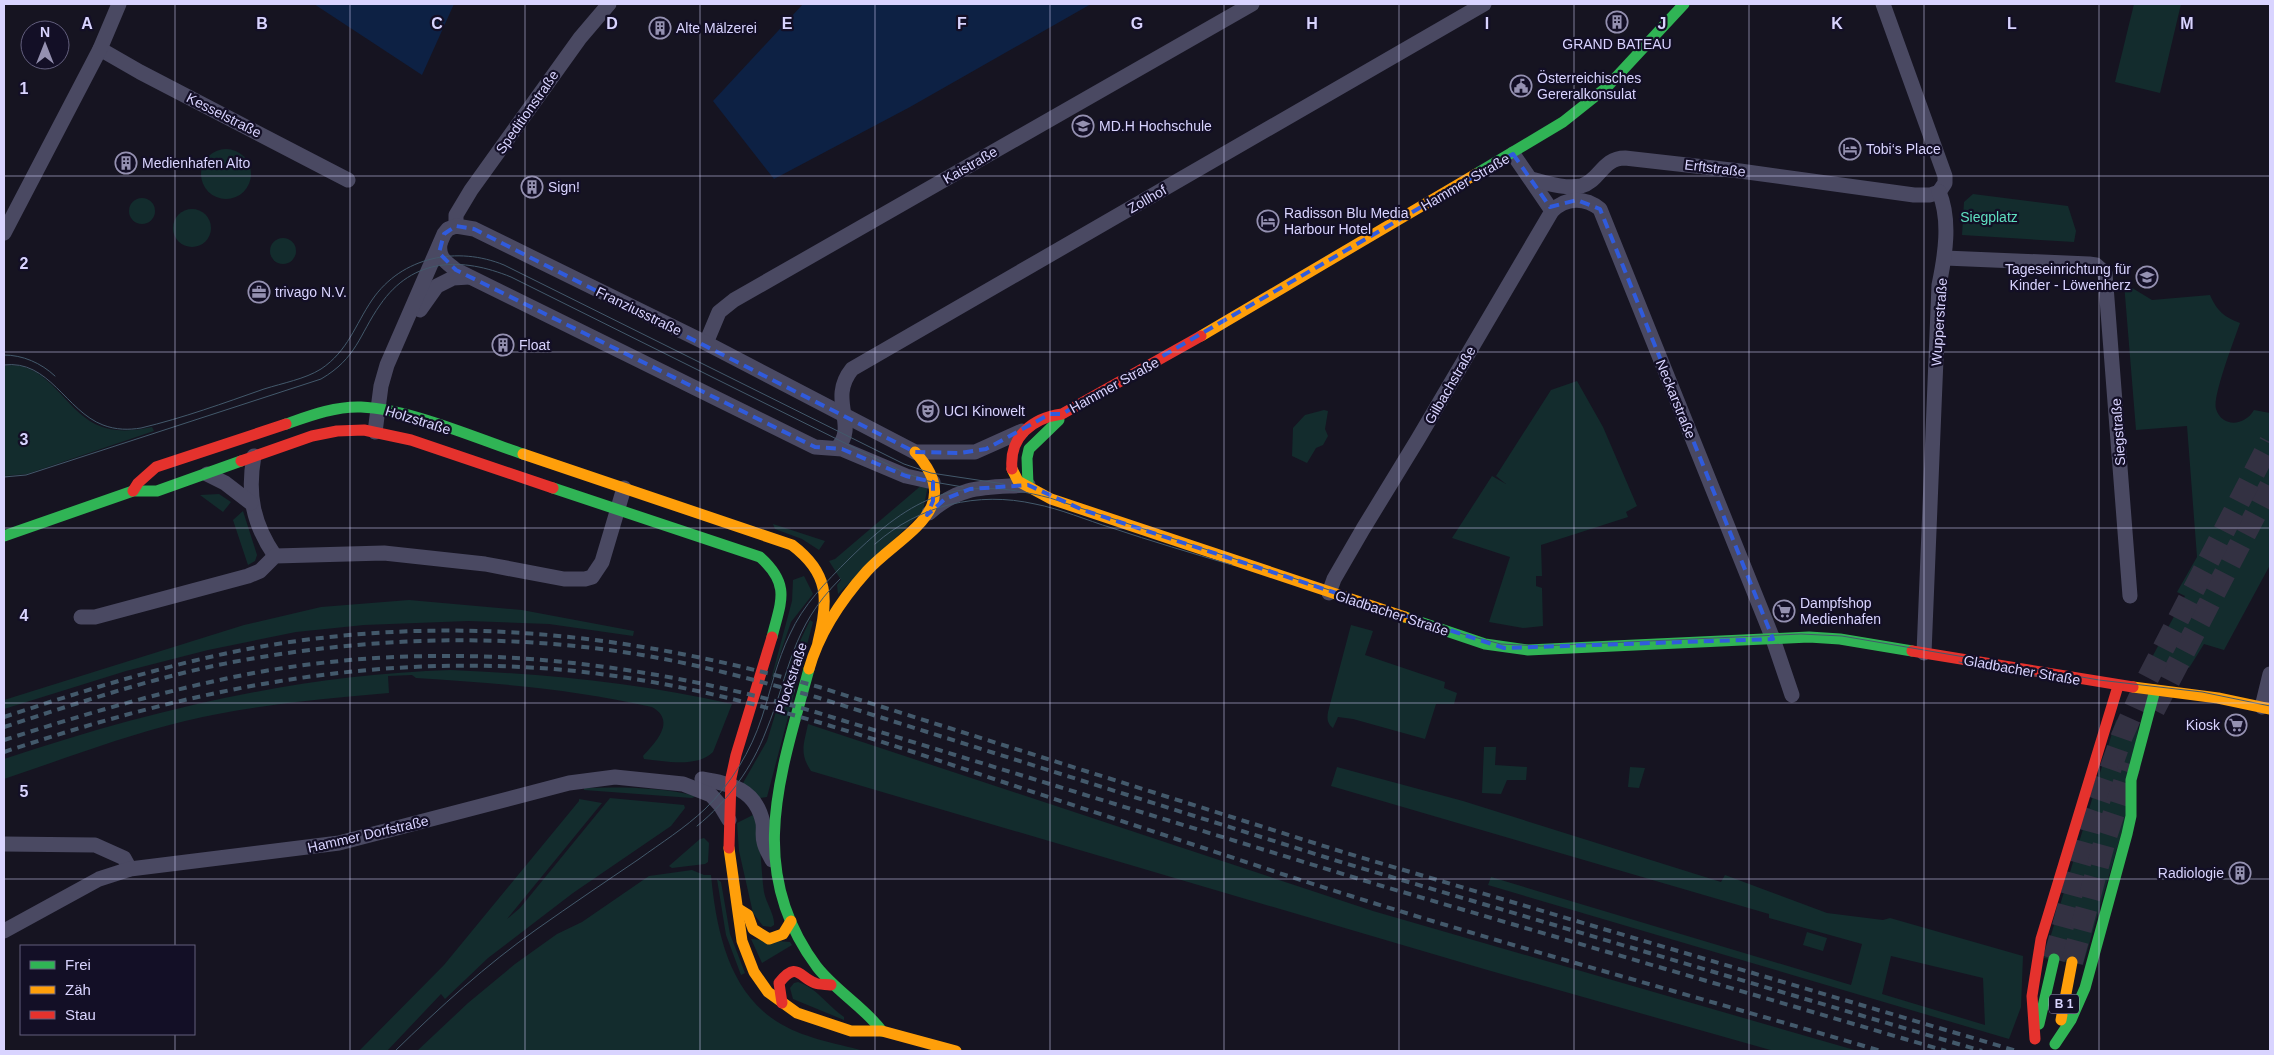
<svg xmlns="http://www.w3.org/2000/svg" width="2274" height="1055" font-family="Helvetica,sans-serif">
	<rect width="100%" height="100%" fill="#161421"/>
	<g fill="#132c2d" fill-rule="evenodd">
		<path d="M2134,4h47l-21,89 -45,-11z"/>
		<circle cx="226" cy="174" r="25"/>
		<path d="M1973,194l95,12 8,25 -2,11 -112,-7 2,-33z"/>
		<circle cx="142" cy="211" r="13"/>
		<circle cx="192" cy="228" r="19"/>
		<circle cx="283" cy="251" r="13"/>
		<path d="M2124,283l28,17 58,-5c7,16 14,22 30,28 -5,15 -28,74 -24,86 6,19 29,17 38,1l16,3v152l-46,85 -20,-6 -15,24 -39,-7 35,-65 -8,-4 20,-35 -10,-131 -51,4z"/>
		<path d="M4,366c42,-7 59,42 91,58 19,9 38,7 57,3l2,4 -127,43 -23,2z"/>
		<path d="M1577,381l26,46 34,79 -11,6 2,5 -87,28 1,31h-6v10l6,2 1,38 -20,2 -34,-6 21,-65 -58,-19 40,-62 14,8 -10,-8 55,-86z"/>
		<path d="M1324,410l4,1 -3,18 3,7 -5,9 -7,3 -9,15 -15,-7 1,-28 12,-13z"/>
		<path d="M923,484l5,1 -5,26 -85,83 -1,-9 4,-5 -12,-19 6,-2z"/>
		<path d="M219,494l12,8 -8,10 -23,-17z"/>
		<path d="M243,511l14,44 -2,6 -7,4 -15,-45z"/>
		<path d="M773,524l52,17 -6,9 -17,-11 -27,-10z"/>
		<path d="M804,576l9,18 -22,28 -22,65 23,-86 1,-21z"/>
		<path d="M409,600l113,10 112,21 -1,5 -84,-12 -81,-3 -104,4 -68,7 -88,18 -82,21 -122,38v-9l240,-75 77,-18z"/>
		<path d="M810,620l3,2 -46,175 -8,1 -16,-15 24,-42 26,-85z"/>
		<path d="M1351,625l22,6 -8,24 80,27 -1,6 13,5 -3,11h-18l-11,35 -72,-20 -15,-2 -5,11c-6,-5 -6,-9 -5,-16z"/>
		<path d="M451,670c95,4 188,13 281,34l-19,48c-16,16 -48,9 -69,7l-1,-3c12,-13 34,-35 9,-49 -78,-18 -156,-24 -236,-29l-4,-3 -24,1 1,17c-69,6 -137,12 -204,28 -62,15 -121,38 -181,58v-20c147,-49 292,-84 447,-89z"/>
		<path d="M2116,720l23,2 -14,99 -42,144 -39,-7z"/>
		<path d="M808,724l565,187 485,140h-84l-290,-82 -673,-198c-12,-18 -7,-27 -3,-47z"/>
		<path d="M1484,747h12l-1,18 32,2 -1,13h-19l-6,14 -19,-1z"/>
		<path d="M1337,767l126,34 258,81 4,-7 102,38 56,7 7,-2 133,38 -2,51 -12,32 -521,-154 3,-8 360,108 11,-41 -93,-26v-4l-438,-128zM1891,956l92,22 2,47 -103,-31z"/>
		<path d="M1630,767l15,1 -6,20 -11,-1z"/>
		<path d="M584,788c36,-1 77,-1 112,8l-4,2 -108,-8z"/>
		<path d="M610,798l74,7 1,3 -14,18 -98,67 -85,65 -43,41 -4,-5 -54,57h-28l85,-86 135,-164v-2l23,4 -95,116 13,-11z"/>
		<path d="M753,815c8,16 8,57 11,77 2,11 11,23 10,33l-3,2 -8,-1 -10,-13 -14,-62 -2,-28z"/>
		<path d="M704,838l5,5 -1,19 -3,2 -33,4 -3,-2 31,-27z"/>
		<path d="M692,870l12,5h7c5,53 17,115 65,146 26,17 59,22 88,30h-447l51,-48 47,-39 42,-30 25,-12 67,-46z"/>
		<path d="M717,879l4,3 9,52 15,39 -4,2 -15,-40z"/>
		<path d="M1807,932l20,6 -4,13 -20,-6z"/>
		<path d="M751,939l39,3 2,3 -30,18z"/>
		<path d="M798,982c19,6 30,24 46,35v3l-51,-21 -3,-11 4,-5z"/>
	</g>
	<g fill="#0d2144">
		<path d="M314,4h140l-32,71z"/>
		<path d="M803,4h288l-181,103 -136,72 -61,-78z"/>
	</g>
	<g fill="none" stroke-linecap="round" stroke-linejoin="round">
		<g stroke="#333142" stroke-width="22" stroke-dasharray="22 11" stroke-linecap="butt">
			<path d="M2154,710l116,-224"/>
			<path d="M2054,959l36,-132 32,-91 26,-58 122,-236"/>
			<path d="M2072,962l33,-122 25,-76"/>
		</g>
		<g stroke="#4a4962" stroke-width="15">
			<path d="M1883,4l62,172v7l-6,9"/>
			<path d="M100,49l40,23 208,108"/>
			<path d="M1513,154l39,57"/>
			<path d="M1531,179c16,4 33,10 50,7 19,-5 21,-28 44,-28l115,13 174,24h16l9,-3"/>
			<path d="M456,226v-11l15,-25 109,-152 29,-34"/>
			<path d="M4,233l96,-184 19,-45"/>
			<path d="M440,244c-2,14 6,18 16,26l359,177 27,2 64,27 27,6"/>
			<path d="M1945,258l144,6 7,1 9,8 25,323"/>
			<path d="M420,310l17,-24 16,-8 16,-1"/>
			<path d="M706,343l13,-31 15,-12 518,-296"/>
			<path d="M375,432l6,-46 6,-21 57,-131 4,-5 8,-3 18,3 232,114 209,109h60l47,-21"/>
			<path d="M837,448c22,-23 -10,-48 15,-79l632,-365"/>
			<path d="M254,456c-7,38 -1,68 21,100"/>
			<path d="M207,474l18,9 26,20"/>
			<path d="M929,513c32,-29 58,-25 99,-28"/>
			<path d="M1329,593l5,-14 29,-50 55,-90 134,-228c14,-14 33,-14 48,-2l173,430 19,56"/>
			<path d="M81,617h14l153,-41 12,-5 15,-15 109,-3 101,11 79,15h21l7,-2 10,-15 22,-74"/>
			<path d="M1924,653l15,-368c6,-29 12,-65 0,-93"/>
			<path d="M2262,707l8,-33"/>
			<path d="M702,779c29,5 54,10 61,44 1,6 -1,13 1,19 1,6 5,12 8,18"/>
			<path d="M4,844l91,1 29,13 6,11"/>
			<path d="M4,931l95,-52 31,-10 209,-26 230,-60 46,-6 68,7 28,11 9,10 9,15"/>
		</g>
		<g stroke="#30b455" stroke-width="11">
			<path d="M1476,174l87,-52 44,-35 77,-83"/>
			<path d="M286,424c23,-8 49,-18 75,-17 49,2 114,31 162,47"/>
			<path d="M1028,485l-1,-27 2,-9 30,-29"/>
			<path d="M553,488l207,69c31,28 21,44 12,80"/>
			<path d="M4,536l129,-45h24l84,-30"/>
			<path d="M1405,617l80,27 43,6 281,-13 31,2 72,12"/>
			<path d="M809,669c-28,104 -65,201 8,298 20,25 47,40 65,64"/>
			<path d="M2039,1024l15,-65"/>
			<path d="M2055,1044l16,-24 14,-32 42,-154 4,-18v-36l24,-90"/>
		</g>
		<g stroke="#ff9f0a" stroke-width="11">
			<path d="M1201,336l275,-162"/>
			<path d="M523,454l269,91c37,28 37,54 26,97"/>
			<path d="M1012,469l6,12 33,18 354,118"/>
			<path d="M809,669c10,-36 33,-70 58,-98 34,-37 101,-62 48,-119"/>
			<path d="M2133,687l85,11 52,11"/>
			<path d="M729,848l13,93 12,31 14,20 29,21 54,18h31l74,20"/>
			<path d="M740,910l8,5 5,14 16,10 14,-5 8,-13"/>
			<path d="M2061,1020l11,-58"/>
		</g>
		<g stroke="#e5322d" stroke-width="11">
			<path d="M241,461l71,-25 25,-5 27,-1 47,10 142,48"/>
			<path d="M1012,469c-3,-32 20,-51 50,-55l139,-78"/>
			<path d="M133,491l5,-8 18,-16 130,-43"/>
			<path d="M1912,651l221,36"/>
			<path d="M729,848l2,-70 5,-23 36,-118"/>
			<path d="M782,1003l-3,-20c18,-23 21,-5 36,0 5,2 11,1 16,2"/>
			<path d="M2035,1039l-3,-43 9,-57 77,-253"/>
		</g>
		<g stroke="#43596b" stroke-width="1">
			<path d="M4,355c19,0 37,8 51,21"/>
			<path d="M4,365c45,-6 62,46 99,60 13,5 26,5 38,3 42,-10 83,-25 123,-39 19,-6 41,-10 57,-20 27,-18 34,-44 51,-69 30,-44 86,-54 132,-35l400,199 27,9 73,11"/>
			<path d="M4,477l22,-2 295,-96c36,-21 38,-44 59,-74 33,-48 82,-48 131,-28l394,196 23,8 35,6"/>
			<path d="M875,544c44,-39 103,-53 160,-40 26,5 51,16 77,24 39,13 79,25 120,37"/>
			<path d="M1959,662l83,15"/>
			<path d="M697,826c31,-25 55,-58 69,-95 25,-61 24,-102 74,-152"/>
			<path d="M395,1051c45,-44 91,-86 142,-122 34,-24 68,-47 102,-70 22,-16 46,-31 66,-50 26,-25 46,-58 57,-92 9,-28 15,-56 28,-83 13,-29 36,-52 59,-75 65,-64 109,-85 201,-61l416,137 35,9 40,2 260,-12 41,2 257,44 103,12 68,14"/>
		</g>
		<g stroke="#43596b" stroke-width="4" stroke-dasharray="8 6" stroke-linecap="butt">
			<path d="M4,717c82,-27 164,-53 249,-69 196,-35 376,-15 566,39l527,166 671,198"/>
			<path d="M4,727c74,-24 148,-49 224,-64 136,-26 277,-31 414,-8 59,10 117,26 174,42l528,166 638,188"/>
			<path d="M4,740c84,-27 169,-52 255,-68 188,-33 371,-13 553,39l570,175 564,165"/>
			<path d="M4,752c171,-57 335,-94 517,-85 157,7 307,56 455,106 99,33 198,65 297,98 201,66 405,120 608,180"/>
		</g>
	</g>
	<path fill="none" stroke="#305bdc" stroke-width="4" stroke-dasharray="10 6" stroke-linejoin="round" d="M1513,154l37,53 27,-7 23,9 173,430 -269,9 -421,-138 -55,-25 -58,4 -25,10 -18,16 6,-14v-19l-27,-6 -64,-27 -27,-2 -359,-177 -17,-17 5,-19 12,-8 18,3 441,223 45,1 26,-4 64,-35h12z"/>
	<path fill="none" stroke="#d9d4ff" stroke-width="1" stroke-opacity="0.55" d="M175,4v942M350,4v1047M525,4v1047M700,4v1047M875,4v1047M1050,4v1047M1224,4v1047M1399,4v1047M1574,4v1047M1749,4v1047M1924,4v1047M2099,4v1047M4,176h2266M4,352h2266M4,528h2266M4,703h2266M4,879h2266M175,1034v17"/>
	<defs>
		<g id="building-ring" transform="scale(1.125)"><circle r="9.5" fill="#130f26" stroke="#9591b1" stroke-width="1.5"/><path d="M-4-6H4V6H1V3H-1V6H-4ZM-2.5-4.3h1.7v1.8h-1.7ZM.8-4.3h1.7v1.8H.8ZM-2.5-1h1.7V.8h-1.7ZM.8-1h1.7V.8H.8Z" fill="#9591b1"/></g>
		<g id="civic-ring" transform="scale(1.125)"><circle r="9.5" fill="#130f26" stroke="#9591b1" stroke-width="1.5"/><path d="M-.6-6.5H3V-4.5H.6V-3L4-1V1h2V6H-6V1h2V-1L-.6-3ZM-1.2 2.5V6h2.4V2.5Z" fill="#9591b1"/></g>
		<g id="university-ring" transform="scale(1.125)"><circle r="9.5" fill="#130f26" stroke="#9591b1" stroke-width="1.5"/><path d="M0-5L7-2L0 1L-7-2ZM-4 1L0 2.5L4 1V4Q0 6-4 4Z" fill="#9591b1"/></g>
		<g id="hotel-ring" transform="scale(1.125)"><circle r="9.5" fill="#130f26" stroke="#9591b1" stroke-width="1.5"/><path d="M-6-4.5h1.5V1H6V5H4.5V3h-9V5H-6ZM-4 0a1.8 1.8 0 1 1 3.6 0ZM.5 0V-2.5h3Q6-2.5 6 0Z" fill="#9591b1"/></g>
		<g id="school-ring" transform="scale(1.125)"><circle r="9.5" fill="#130f26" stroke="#9591b1" stroke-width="1.5"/><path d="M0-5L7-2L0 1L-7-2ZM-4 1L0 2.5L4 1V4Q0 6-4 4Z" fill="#9591b1"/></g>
		<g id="office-ring" transform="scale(1.125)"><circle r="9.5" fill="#130f26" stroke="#9591b1" stroke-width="1.5"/><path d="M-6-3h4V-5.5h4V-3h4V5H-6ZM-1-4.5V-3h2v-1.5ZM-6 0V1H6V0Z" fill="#9591b1"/></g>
		<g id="theatre-ring" transform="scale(1.125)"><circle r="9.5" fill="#130f26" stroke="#9591b1" stroke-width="1.5"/><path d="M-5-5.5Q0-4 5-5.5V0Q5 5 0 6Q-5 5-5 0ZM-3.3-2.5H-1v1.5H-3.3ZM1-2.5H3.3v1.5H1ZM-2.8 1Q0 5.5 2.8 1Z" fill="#9591b1"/></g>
		<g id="supermarket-ring" transform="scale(1.125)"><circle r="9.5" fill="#130f26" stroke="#9591b1" stroke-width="1.5"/><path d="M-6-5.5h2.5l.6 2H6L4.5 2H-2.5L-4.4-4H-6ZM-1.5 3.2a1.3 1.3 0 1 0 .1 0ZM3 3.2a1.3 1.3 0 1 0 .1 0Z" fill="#9591b1"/></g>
	</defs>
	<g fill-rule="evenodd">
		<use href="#building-ring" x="1617" y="22"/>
		<use href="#building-ring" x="660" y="28"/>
		<use href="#civic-ring" x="1521" y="86"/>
		<use href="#university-ring" x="1083" y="126"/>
		<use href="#hotel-ring" x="1850" y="149"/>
		<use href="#building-ring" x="126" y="163"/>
		<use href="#building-ring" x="532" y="187"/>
		<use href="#hotel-ring" x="1268" y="221"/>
		<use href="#school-ring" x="2147" y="277"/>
		<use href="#office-ring" x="259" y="292"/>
		<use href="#building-ring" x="503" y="345"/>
		<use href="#theatre-ring" x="928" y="411"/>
		<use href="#supermarket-ring" x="1784" y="611"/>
		<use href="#supermarket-ring" x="2236" y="725"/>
		<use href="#building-ring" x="2240" y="873"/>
	</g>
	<g text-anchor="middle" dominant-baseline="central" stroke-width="4.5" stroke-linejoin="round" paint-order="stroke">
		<rect fill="#130f26" stroke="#9e99be" stroke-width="1" x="2049" y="994.5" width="30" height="19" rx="4"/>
		<g font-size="12" font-weight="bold" fill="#d9d4ff">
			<text x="2064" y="1004">B 1</text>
		</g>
		<g font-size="14" fill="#d9d4ff" stroke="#130f26" text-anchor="start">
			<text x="676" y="28">Alte Mälzerei</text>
			<text x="1617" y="44" text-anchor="middle">GRAND BATEAU</text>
			<text x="1537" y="78">Österreichisches<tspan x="1537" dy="16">Gereralkonsulat</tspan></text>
			<text x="1099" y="126">MD.H Hochschule</text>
			<text x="1866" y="149">Tobi‘s Place</text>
			<text x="142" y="163">Medienhafen Alto</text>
			<text x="548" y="187">Sign!</text>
			<text x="1284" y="213">Radisson Blu Media<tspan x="1284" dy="16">Harbour Hotel</tspan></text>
			<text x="2131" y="269" text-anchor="end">Tageseinrichtung für<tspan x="2131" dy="16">Kinder - Löwenherz</tspan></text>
			<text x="275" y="292">trivago N.V.</text>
			<text x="519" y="345">Float</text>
			<text x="944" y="411">UCI Kinowelt</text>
			<text x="1800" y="603">Dampfshop<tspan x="1800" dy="16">Medienhafen</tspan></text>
			<text x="2220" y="725" text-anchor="end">Kiosk</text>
			<text x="2224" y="873" text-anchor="end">Radiologie</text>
		</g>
		<g font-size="14" fill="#d9d4ff" stroke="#130f26">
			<text transform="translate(527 112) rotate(-55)">Speditionstraße</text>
			<text transform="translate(224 115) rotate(27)">Kesselstraße</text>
			<text transform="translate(970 165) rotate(-30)">Kaistraße</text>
			<text transform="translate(1715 168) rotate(7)">Erftstraße</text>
			<text transform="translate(1465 182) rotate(-30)">Hammer Straße</text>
			<text transform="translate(1147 199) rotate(-30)">Zollhof</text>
			<text transform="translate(639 311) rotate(26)">Franziusstraße</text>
			<text transform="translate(1939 322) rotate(-86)">Wupperstraße</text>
			<text transform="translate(1114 385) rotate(-29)">Hammer Straße</text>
			<text transform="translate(1450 385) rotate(-60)">Gilbachstraße</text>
			<text transform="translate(1676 399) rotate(68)">Neckarstraße</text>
			<text transform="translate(418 420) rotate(17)">Holzstraße</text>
			<text transform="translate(2118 432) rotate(-94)">Siegstraße</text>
			<text transform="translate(1392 613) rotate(18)">Gladbacher Straße</text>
			<text transform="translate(2022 670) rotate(10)">Gladbacher Straße</text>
			<text transform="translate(791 678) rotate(-72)">Plockstraße</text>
			<text transform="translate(368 834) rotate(-13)">Hammer Dorfstraße</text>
		</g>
		<g font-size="14" fill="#5fe0c0" stroke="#130f26">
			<text x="1989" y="217">Siegplatz</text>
		</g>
	</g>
	<g font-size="16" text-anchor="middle" font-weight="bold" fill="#d9d4ff" stroke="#130f26" stroke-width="4.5" stroke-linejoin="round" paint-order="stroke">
		<text x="87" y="29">A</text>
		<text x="262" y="29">B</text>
		<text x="437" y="29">C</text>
		<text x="612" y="29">D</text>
		<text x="787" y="29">E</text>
		<text x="962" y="29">F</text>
		<text x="1137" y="29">G</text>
		<text x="1312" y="29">H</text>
		<text x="1487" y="29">I</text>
		<text x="1662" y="29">J</text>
		<text x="1837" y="29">K</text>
		<text x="2012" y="29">L</text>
		<text x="2187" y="29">M</text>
		<text x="24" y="94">1</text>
		<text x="24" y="269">2</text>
		<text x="24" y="445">3</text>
		<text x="24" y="621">4</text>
		<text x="24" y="797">5</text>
	</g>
	<rect width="2274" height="1055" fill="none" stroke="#d9d4ff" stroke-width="10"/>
	<rect x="20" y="945" width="175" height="90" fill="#130f26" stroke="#625e7d"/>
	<rect x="30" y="961" width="25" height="8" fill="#30b455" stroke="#625e7d"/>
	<text x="65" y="970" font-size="15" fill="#d9d4ff">Frei</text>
	<rect x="30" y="986" width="25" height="8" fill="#ff9f0a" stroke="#625e7d"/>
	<text x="65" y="995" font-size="15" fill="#d9d4ff">Zäh</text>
	<rect x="30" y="1011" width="25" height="8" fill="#e5322d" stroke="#625e7d"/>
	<text x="65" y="1020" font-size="15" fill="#d9d4ff">Stau</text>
	<g transform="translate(45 45)"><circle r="24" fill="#130f26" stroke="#625e7d"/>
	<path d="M0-4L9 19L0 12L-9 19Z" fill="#9591b1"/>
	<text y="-8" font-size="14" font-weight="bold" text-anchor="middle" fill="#d9d4ff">N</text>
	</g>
</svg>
